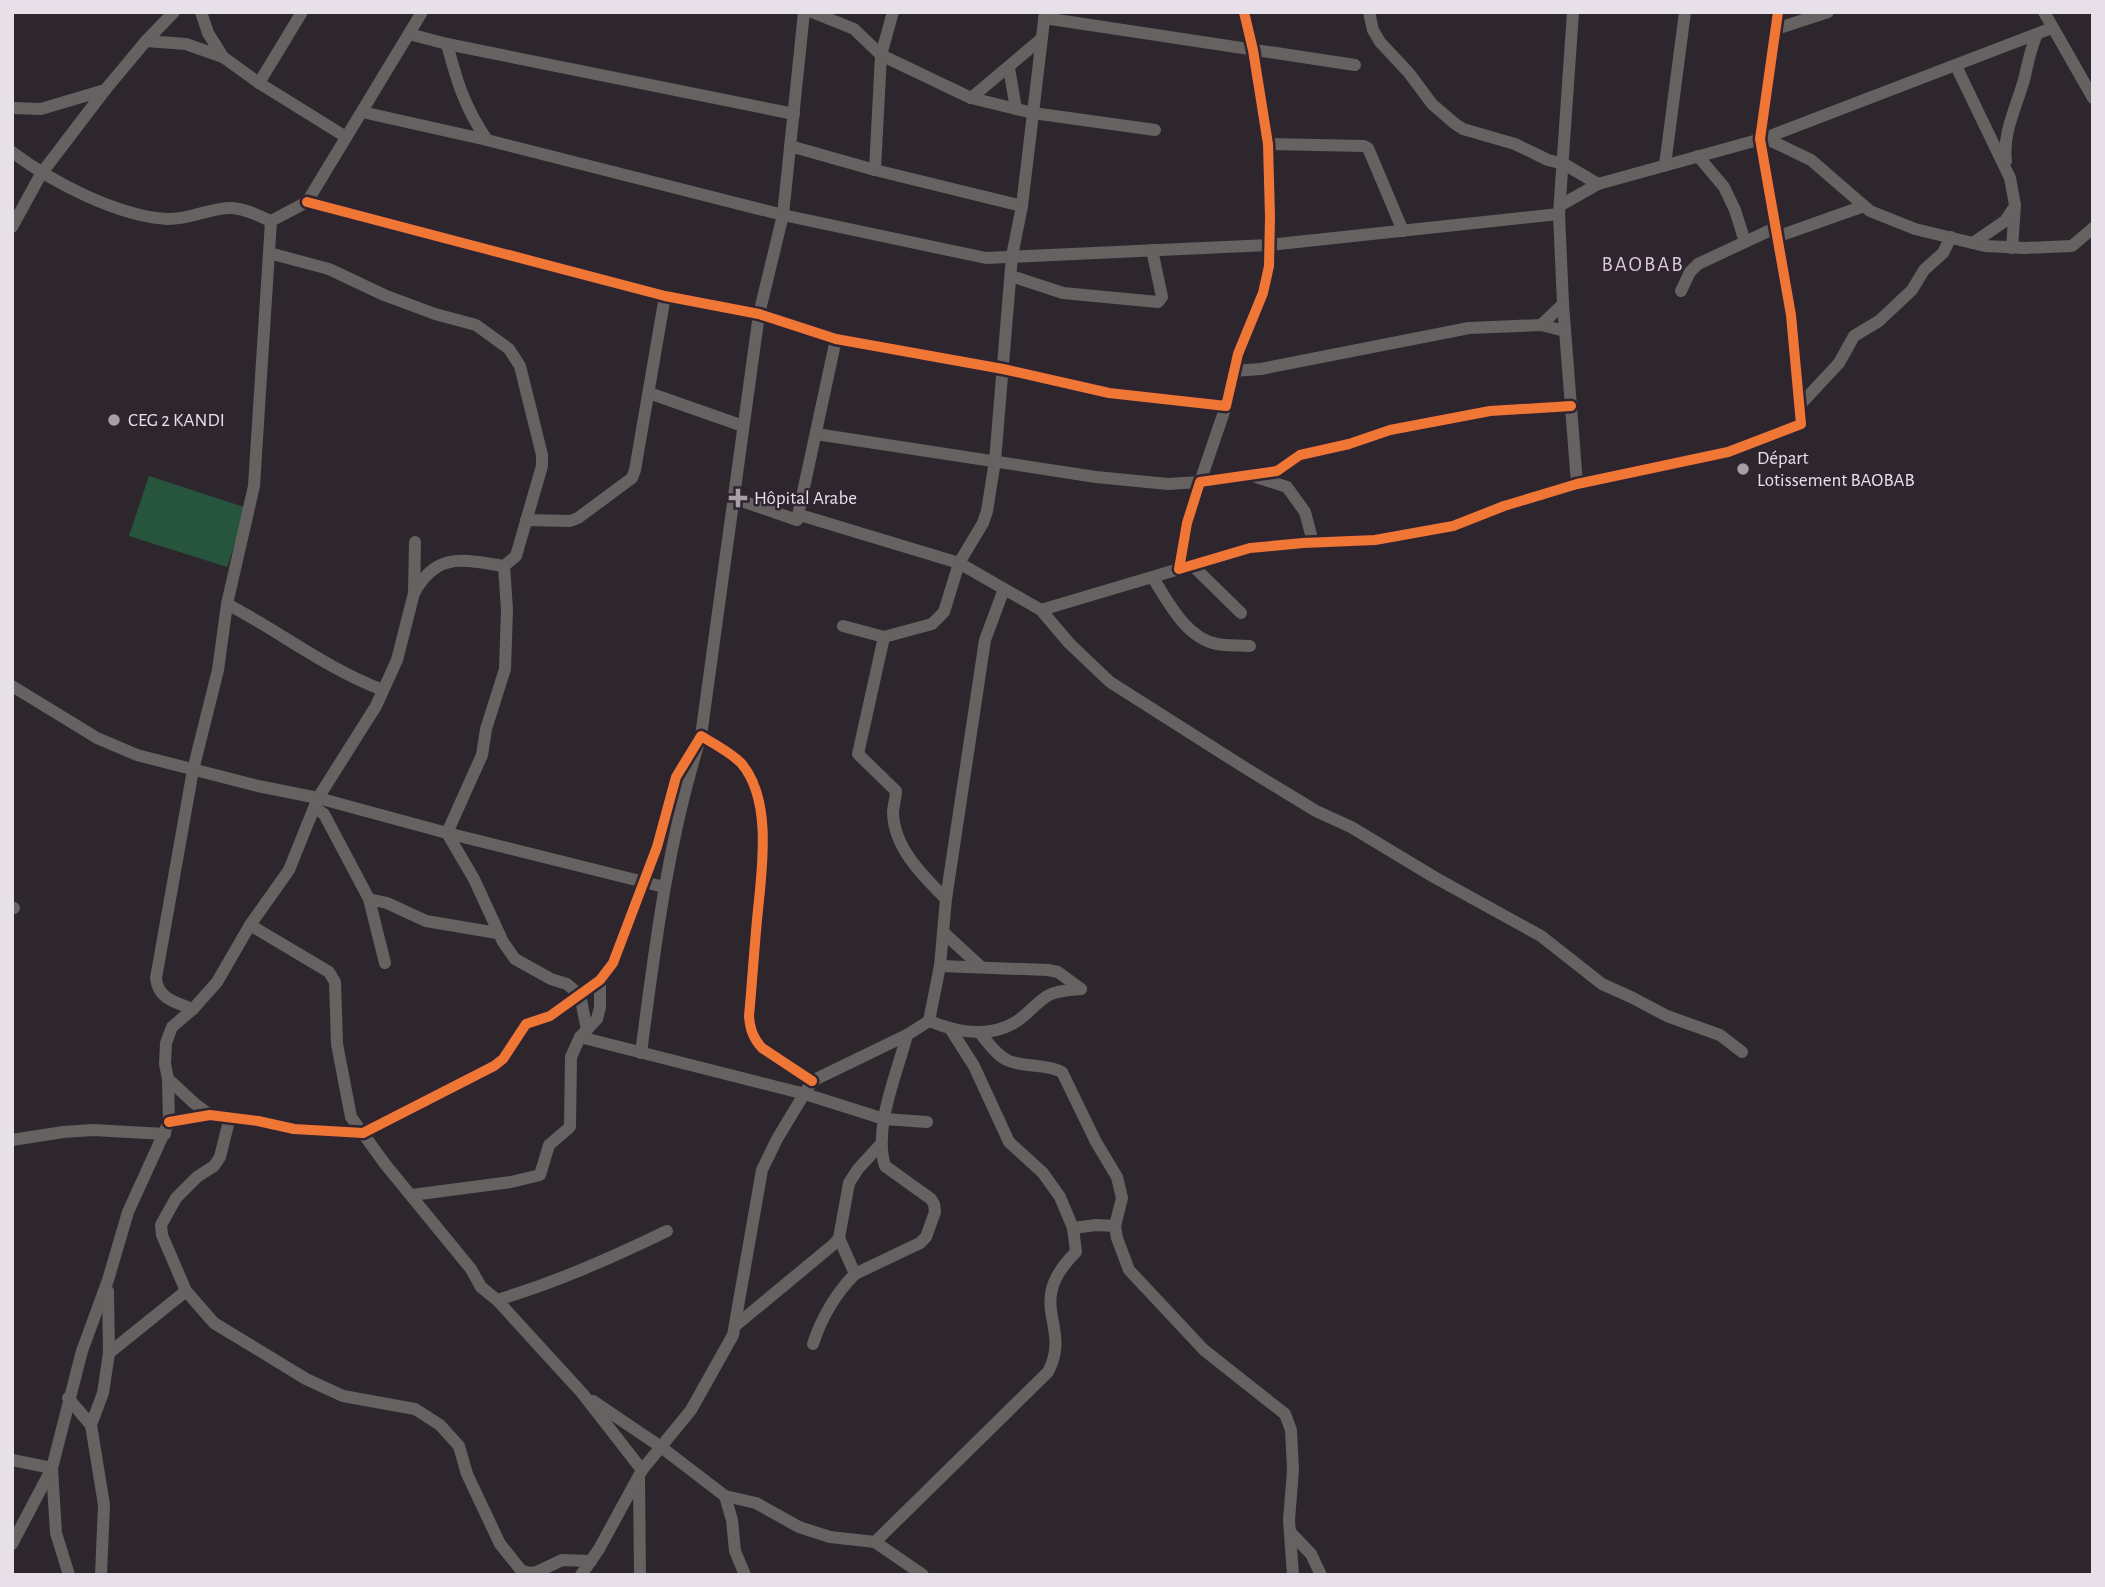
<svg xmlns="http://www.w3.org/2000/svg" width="2105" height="1587" font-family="'Alegreya Sans',sans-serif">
	<rect width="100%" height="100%" fill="#2d272d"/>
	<path fill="#27543d" d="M149,476l98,32 -20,59 -98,-31z"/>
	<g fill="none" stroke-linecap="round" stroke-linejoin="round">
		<g stroke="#656261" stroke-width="12">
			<path d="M201,12l7,21 15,24"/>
			<path d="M812,12l42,17 27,26 90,43 62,15 122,17"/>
			<path d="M1369,12l4,18 7,12 29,31 23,31 22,19 9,6 52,15 33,16 16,4 34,20"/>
			<path d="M1573,12l-14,202 4,90 14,180"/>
			<path d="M2044,12l49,86"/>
			<path d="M1044,18l311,47"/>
			<path d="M1776,29l52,-17"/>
			<path d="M409,34l38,10 347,70"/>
			<path d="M146,41l40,3 37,13 36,26 87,54"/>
			<path d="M447,44c10,38 18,64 40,96"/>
			<path d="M1956,66l54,112 5,27 -3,43"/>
			<path d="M1009,68l7,41"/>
			<path d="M259,83l43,-71"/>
			<path d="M971,98l69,-58"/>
			<path d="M12,108l29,1 64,-19"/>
			<path d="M362,112l125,28 296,75 203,43 283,-13 290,-31"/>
			<path d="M1765,138l46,22 59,51 45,18 70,17 40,2 47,-2 21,-18"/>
			<path d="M1268,144l96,2 4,2 35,83"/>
			<path d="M790,146l85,24 147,36"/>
			<path d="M12,152c40,30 105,64 155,67 22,1 42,-11 64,-11 13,0 28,8 40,13l36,-19 115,-190"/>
			<path d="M1698,156l26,31 11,23 10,32"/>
			<path d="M2006,161c-4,-29 12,-57 19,-85 3,-15 6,-28 12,-42"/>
			<path d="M1665,165l20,-153"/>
			<path d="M875,170l6,-115 12,-43"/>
			<path d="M307,202l358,94 94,18 77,25 167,30 106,24 117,13 12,-52 25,-61 6,-27 1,-49 -2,-73 -15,-94 -9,-38"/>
			<path d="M1561,205l37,-21 167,-46 287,-110"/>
			<path d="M12,227l29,-53 64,-84 41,-49 28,-29"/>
			<path d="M1776,237l88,-31"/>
			<path d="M1973,243l32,-22 8,-12"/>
			<path d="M269,253l60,16 55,26 51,19 41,11 33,24 11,17 22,89v11l-26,90 -12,10c-41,-6 -67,-15 -90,27"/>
			<path d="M1011,276l52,17 95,9 4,-5 -10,-47"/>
			<path d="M1681,291l9,-19 8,-8 77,-36"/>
			<path d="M1541,325l22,-21"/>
			<path d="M1233,371l28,-2 208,-41 72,-3 24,6"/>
			<path d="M649,393l94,33"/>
			<path d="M1571,406l-81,5 -100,19 -41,14 -49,11 -23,16 -77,11 -13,41 -8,46 71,-21 53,-5 72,-3 78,-14 51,-20 73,-22 151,-32 73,-28 -10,-109 -31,-176 18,-127"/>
			<path d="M1799,406l40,-43 15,-27 25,-15 33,-31 12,-20 19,-17 8,-16"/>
			<path d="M816,434l280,43 72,7 32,-2 26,-76"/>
			<path d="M1256,477l31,10 18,25 8,30"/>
			<path d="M733,498l64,22 3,-5 159,48 82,47 28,33 41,39 137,87 69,42 35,16 83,50 107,59 61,48 31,14 34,18 53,19 22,17"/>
			<path d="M526,520l44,1 8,-3 54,-40 3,-8 30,-174"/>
			<path d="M797,520l39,-181"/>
			<path d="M1192,565l49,48"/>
			<path d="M504,566l3,44 -2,59 -19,60 -4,26 -35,78 27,46 29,63 12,17 36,20 16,5 13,11 7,35"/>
			<path d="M1153,578c16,25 33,60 64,66 10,2 22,1 33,2"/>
			<path d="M227,604c52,27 100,65 156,86"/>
			<path d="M1041,610l138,-41"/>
			<path d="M843,626l41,11 48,-13 12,-12 15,-49 24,-40 4,-12 8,-50 17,-205 10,-50 23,-194"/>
			<path d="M884,637l-26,117 38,37c0,7 -3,15 -3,22 1,35 30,63 53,86"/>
			<path d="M12,686l85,52 40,17 121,31 60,12 129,35 217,54"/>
			<path d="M315,808l9,6 45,85 16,64"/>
			<path d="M369,899l18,4 39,18 71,12"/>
			<path d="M12,907l2,1"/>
			<path d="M250,925l79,47 6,10 2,62 14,73 34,47 86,105 10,18 16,13 85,93 60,77"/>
			<path d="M943,932l38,35"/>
			<path d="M940,966l108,4 10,2 23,17"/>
			<path d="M193,1009c-18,-7 -35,-10 -37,-31l37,-208 25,-100 9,-66 27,-118 17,-265"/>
			<path d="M929,1021c27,11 59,17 85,2 13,-7 22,-21 35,-28 10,-5 21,-5 32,-6"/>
			<path d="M979,1032c8,9 17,23 28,28 16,8 37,3 55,12l34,70 21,35 5,21 -7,28"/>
			<path d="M580,1037l225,57 79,25 43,3"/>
			<path d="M641,1053c14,-107 27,-214 60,-317l58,-422 24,-99 21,-203"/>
			<path d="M168,1079l26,24 16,12"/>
			<path d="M230,1117l-10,40 -6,9 -17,11 -21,21 -15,27 1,10 24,56 28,32 92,56 37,17 72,13 25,16 19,21 8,28 33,70 21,26 8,3 8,-1 25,-12 29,1"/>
			<path d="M169,1122l41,-7 48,6 36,8 69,4 131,-67 9,-7 23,-35 24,-8 50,-36 13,-17 44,-116 19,-70 25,-41c13,8 29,16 40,27 33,38 20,112 16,157 -3,32 -5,64 -8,96 1,13 4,22 13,32l50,33"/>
			<path d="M12,1140l51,-8 30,-2 72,4"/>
			<path d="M412,1195l99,-13 29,-7 9,-30 21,-18 1,-70 9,-20 17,-18 3,-12v-27"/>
			<path d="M1073,1228l23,-3 19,1 2,12 12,32 75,80 81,64 6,16 2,40 -4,50 4,55"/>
			<path d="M839,1238l16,36"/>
			<path d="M497,1300c60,-18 114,-42 170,-69"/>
			<path d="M735,1326l99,-82 5,-6 10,-55 9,-14 22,-24"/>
			<path d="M813,1344c8,-25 23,-51 42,-70l65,-31 6,-6 9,-25 -1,-8 -3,-5 -46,-33c-12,-39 12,-92 22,-131"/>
			<path d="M109,1353l77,-62"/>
			<path d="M68,1398l23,27"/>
			<path d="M593,1401l68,46 64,49 7,24 3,31 10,24"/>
			<path d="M12,1460l40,8"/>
			<path d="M52,1469l4,64 13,42"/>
			<path d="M639,1477l1,98"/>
			<path d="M725,1496l31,7 43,24 31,10 45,5 48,33"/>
			<path d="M1290,1532l21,22 10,21"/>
			<path d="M875,1542l173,-170c25,-47 -25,-68 28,-120l-3,-24 -13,-31 -17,-24 -34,-31 -35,-76 -23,-36"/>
			<path d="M12,1544l40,-76 30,-117 26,-71 20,-68 41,-90 -1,-43 -3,-15 1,-21 6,-16 21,-18 24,-27 33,-57 39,-55 29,-72 58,-92 21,-46 17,-67 1,-51"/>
			<path d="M101,1575l3,-70 -13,-80 12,-32 6,-40 -1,-62"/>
			<path d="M581,1575l18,-26 43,-79 49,-60 42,-75 29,-165 15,-31 35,-58 95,-46 22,-14 11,-55 6,-67 39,-259 19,-51"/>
		</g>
		<g stroke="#302430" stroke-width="15">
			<g id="cycleway">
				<path d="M307,202l358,94 94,18 77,25 167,30 106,24 117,13 12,-52 25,-61 6,-27 1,-49 -2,-73 -15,-94 -9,-38"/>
				<path d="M1571,406l-81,5 -100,19 -41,14 -49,11 -23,16 -77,11 -13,41 -8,46 71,-21 53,-5 72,-3 78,-14 51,-20 73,-22 151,-32 73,-28 -10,-109 -31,-176 18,-127"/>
				<path d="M169,1122l41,-7 48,6 36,8 69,4 131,-67 9,-7 23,-35 24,-8 50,-36 13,-17 44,-116 19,-70 25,-41c13,8 29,16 40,27 33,38 20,112 16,157 -3,32 -5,64 -8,96 1,13 4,22 13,32l50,33"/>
			</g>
		</g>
		<use href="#cycleway" stroke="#f07635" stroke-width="10"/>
	</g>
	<g fill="#a79fa7" stroke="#302430" stroke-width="2.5">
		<circle cx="114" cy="420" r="7"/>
		<circle cx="1743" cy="469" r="7"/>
		<path d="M734.5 487.5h7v7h7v7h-7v7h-7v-7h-7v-7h7z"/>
	</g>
	<g text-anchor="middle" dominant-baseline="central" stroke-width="5" stroke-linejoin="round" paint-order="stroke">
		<g font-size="19" fill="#e8e0e8" stroke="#302430" text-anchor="start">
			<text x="128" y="420">CEG 2 KANDI</text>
			<text x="1757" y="458">Départ<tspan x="1757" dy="22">Lotissement BAOBAB</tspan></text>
			<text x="754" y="498">Hôpital Arabe</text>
		</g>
		<g font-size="21" letter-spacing="2" fill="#d9cad9" stroke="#302430">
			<text x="1643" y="264">BAOBAB</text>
		</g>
	</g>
	<rect width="2105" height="1587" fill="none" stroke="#e8e0e8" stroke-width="28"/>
</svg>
